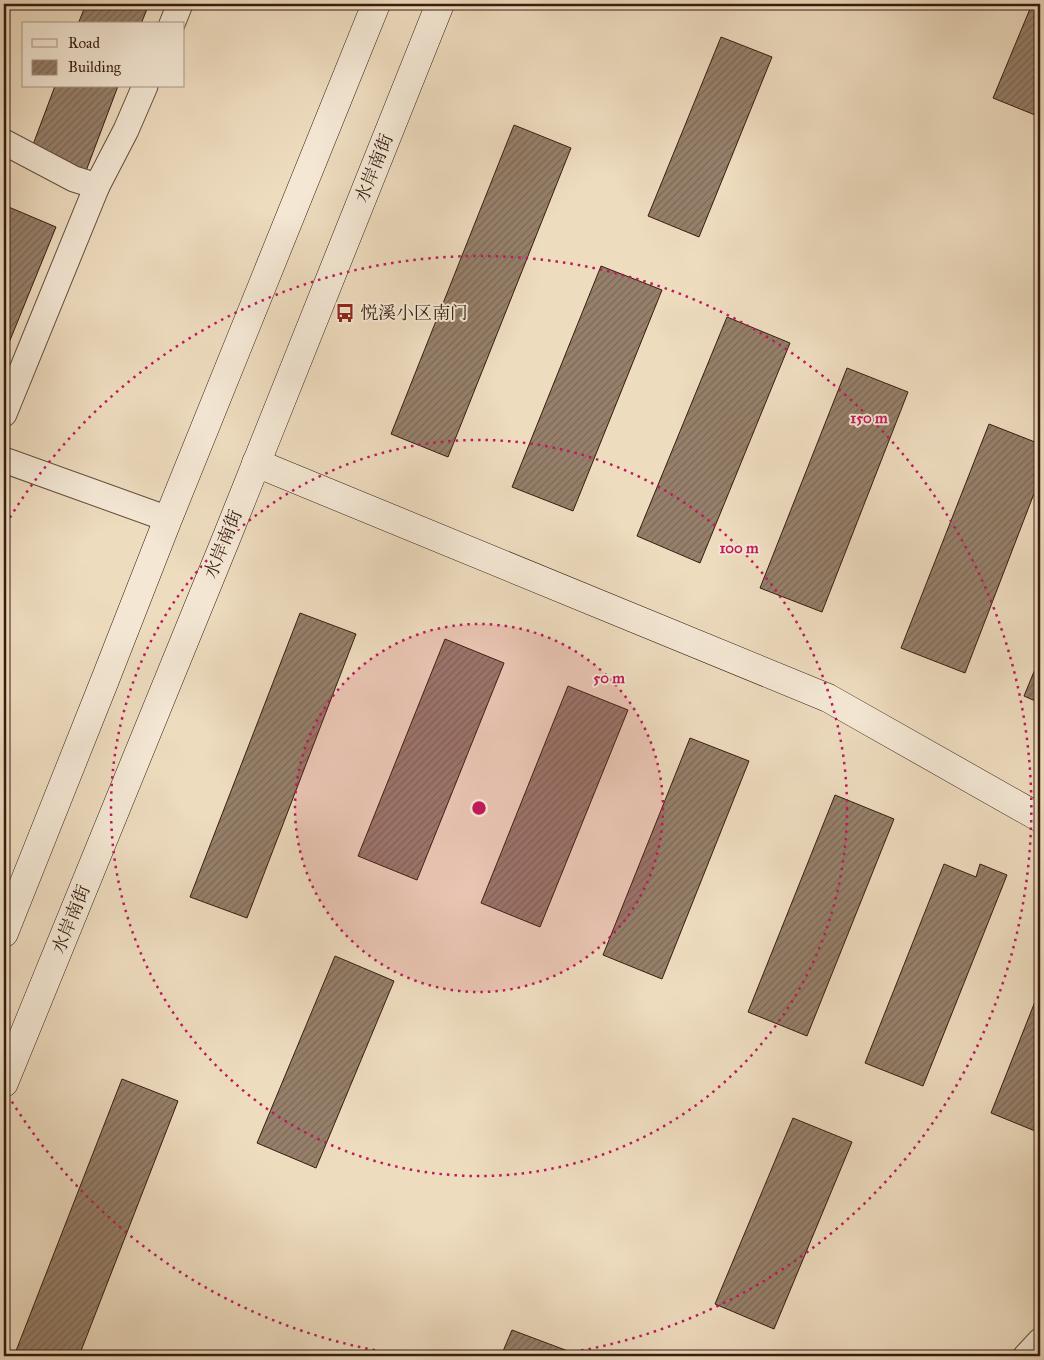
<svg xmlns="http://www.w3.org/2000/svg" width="1044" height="1360" font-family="'IM FELL Great Primer','Noto Serif SC',serif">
	<defs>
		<pattern id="building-hatch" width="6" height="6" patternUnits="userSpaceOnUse" patternTransform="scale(1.25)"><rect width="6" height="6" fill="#96806b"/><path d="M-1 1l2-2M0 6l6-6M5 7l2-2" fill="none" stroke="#7b6856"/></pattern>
	</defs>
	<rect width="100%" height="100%" fill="#eedcbf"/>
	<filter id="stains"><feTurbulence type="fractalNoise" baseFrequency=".004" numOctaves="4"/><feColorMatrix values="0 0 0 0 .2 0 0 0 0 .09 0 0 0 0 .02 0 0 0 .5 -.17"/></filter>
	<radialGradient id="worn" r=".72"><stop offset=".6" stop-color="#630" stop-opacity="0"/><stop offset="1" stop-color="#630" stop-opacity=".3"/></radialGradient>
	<g fill="url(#building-hatch)" stroke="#371c0f">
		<path d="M86,4h63l-8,20h-63z"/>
		<path d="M1032,4h8v113l-47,-19z"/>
		<path d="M721,37l51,20 -73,180 -51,-21z"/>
		<path d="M55,86h63l-32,85 -55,-21z"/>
		<path d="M514,125l57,23 -123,309 -57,-23z"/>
		<path d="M4,205l52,22 -52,128z"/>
		<path d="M601,266l61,24 -89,221 -61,-24z"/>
		<path d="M727,317l63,26 -90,220 -63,-27z"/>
		<path d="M847,368l61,24 -86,220 -62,-24z"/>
		<path d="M989,424l51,20v34l-75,195 -64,-25z"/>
		<path d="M300,613l56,21 -109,284 -57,-21z"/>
		<path d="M445,639l59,24 -87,217 -59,-24z"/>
		<path d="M1040,657v46l-16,-7z"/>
		<path d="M568,686l60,24 -88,217 -59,-24z"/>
		<path d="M690,738l59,23 -87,218 -59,-24z"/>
		<path d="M835,795l59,24 -87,217 -59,-24z"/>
		<path d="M944,864l32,13 4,-13 27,11 -84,211 -58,-23z"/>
		<path d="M335,956l59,25 -78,187 -59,-25z"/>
		<path d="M1040,989v144l-49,-20z"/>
		<path d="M122,1079l56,22 -99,255h-65z"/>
		<path d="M793,1118l59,24 -78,187 -59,-25z"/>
		<path d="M512,1330l56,21 -2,5h-65z"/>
	</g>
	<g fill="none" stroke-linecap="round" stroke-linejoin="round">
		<g stroke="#654c3b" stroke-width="27">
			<g id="street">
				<path d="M172,24l8,-20"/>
				<path d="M4,142l70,37 23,7"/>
				<path d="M4,414l93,-228 29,-56 19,-44"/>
				<path d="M4,460l164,59"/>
				<path d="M1026,1356l14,-15"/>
			</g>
		</g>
		<g stroke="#371c0f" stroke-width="29">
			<g id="secondary">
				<path d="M256,463l572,235 212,120"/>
				<path d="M4,933l101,-253 63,-161 208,-515"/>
				<path d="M4,1083l222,-544 214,-535"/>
			</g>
		</g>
		<use href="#street" stroke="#f4e8d5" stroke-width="25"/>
		<use href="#secondary" stroke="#f4e8d5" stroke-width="28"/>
	</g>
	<circle cx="479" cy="808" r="184" fill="#c2185b" fill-opacity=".12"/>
	<g fill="none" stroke="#c2185b" stroke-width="2.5" stroke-dasharray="2.5 5">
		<circle cx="479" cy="808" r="184"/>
		<circle cx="479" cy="808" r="368"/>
		<path d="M412 1356A552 552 0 0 1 6 1092M6 524A552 552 0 1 1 546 1356"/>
	</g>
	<defs>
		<g id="bus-bare" transform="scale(1.5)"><path d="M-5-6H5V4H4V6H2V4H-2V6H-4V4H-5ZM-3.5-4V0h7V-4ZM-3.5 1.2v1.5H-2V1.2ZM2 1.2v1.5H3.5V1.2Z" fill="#8f2418" stroke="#f4e8d5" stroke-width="2.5" paint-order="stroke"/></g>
	</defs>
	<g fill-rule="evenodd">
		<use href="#bus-bare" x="345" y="313"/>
	</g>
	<g text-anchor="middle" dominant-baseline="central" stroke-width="4" stroke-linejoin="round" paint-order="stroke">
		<g font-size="18" fill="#371c0f" stroke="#f4e8d5">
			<text transform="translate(374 168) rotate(-68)">水岸南街</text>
			<text transform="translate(223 544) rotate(-68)">水岸南街</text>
			<text transform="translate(71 919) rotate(-68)">水岸南街</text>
		</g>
		<g font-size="18" fill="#371c0f" stroke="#f4e8d5" text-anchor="start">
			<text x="360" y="313">悦溪小区南门</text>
		</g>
	</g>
	<circle cx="479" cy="808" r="8" fill="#c2185b" stroke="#f4e8d5" stroke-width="2.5"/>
	<g font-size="15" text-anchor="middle" font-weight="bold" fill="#c2185b" stroke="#f4e8d5" stroke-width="4" stroke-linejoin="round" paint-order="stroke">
		<text x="869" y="423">150 m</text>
		<text x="739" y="553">100 m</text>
		<text x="609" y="683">50 m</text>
	</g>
	<rect width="1044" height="1360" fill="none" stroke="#eedcbf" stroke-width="20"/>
	<rect x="5" y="5" width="1034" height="1350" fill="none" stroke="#371c0f" stroke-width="2.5"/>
	<rect x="10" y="10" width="1024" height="1340" fill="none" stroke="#371c0f"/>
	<rect x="22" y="22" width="162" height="65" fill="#f4e8d5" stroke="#a89686"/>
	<rect x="32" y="39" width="25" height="8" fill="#f4e8d5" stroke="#a89686"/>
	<text x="68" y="48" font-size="15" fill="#371c0f">Road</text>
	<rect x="32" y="60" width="25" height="15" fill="url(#building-hatch)" stroke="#a89686"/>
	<text x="68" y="72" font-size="15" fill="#371c0f">Building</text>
	<rect width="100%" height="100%" filter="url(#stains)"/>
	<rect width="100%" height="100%" fill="url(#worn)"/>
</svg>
